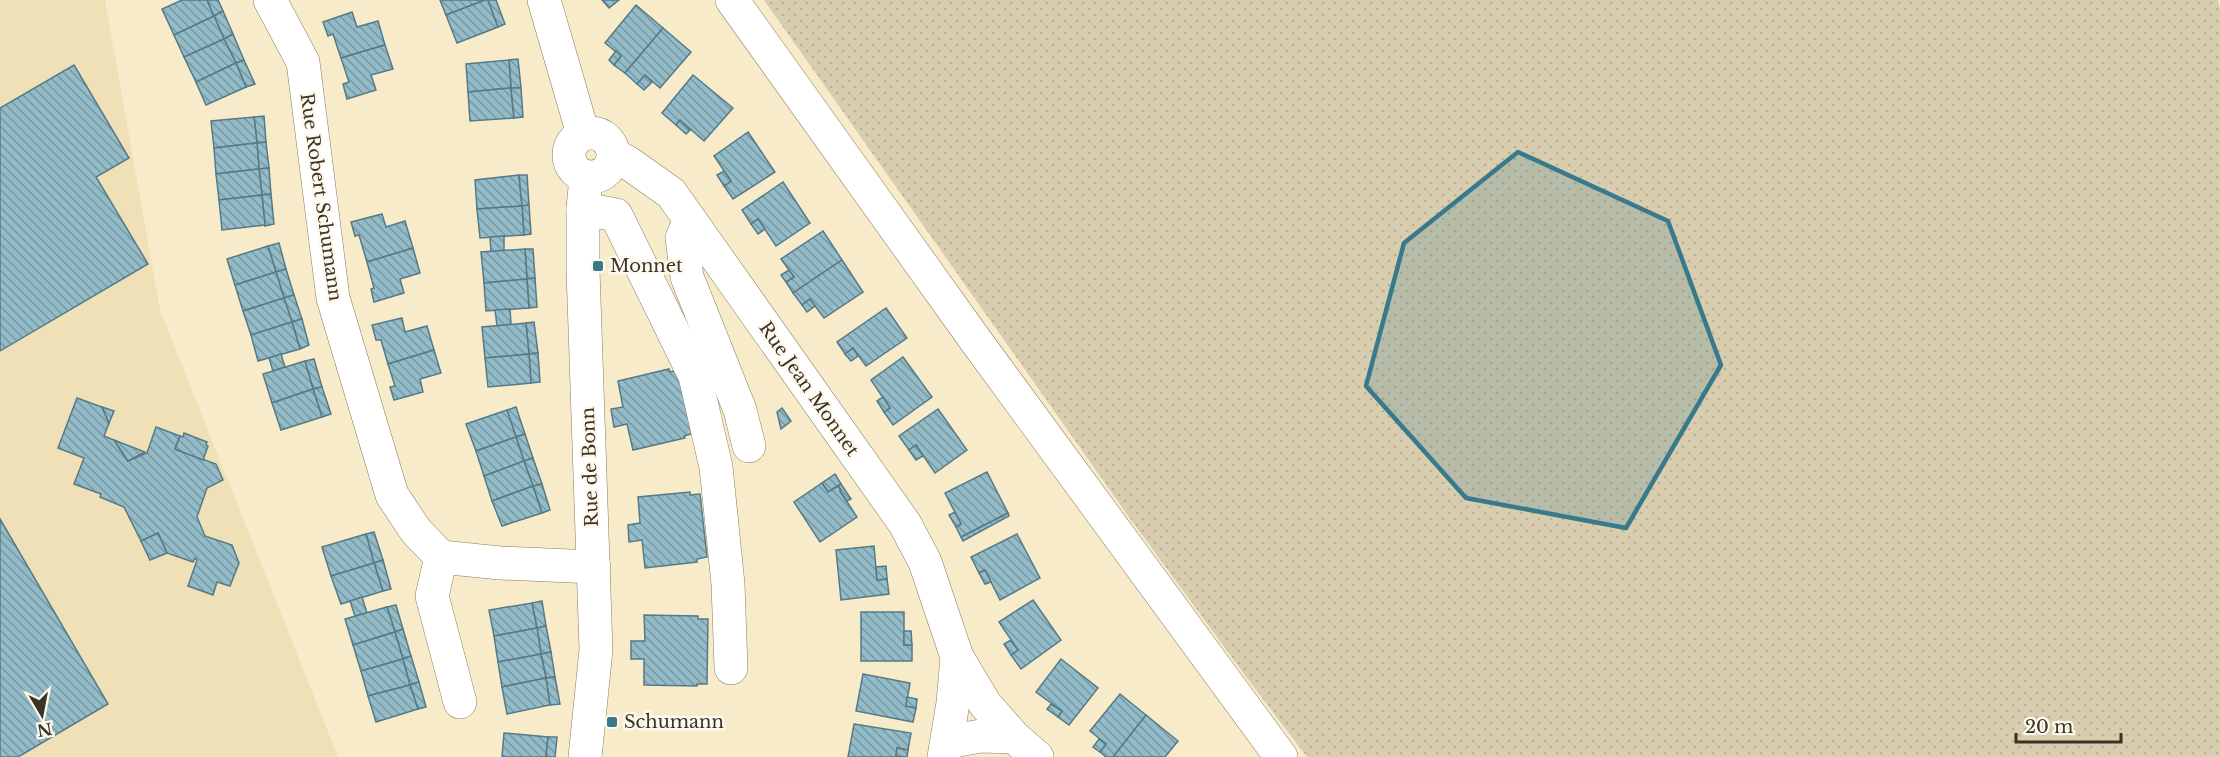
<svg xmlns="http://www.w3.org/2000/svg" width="2220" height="757" font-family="'Libre Baskerville',serif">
	<defs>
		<pattern id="park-dots" width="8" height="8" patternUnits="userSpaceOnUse" patternTransform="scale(1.5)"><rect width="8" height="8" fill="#d8cdaf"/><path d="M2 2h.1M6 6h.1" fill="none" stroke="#bab197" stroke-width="1.8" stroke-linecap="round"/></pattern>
		<pattern id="building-back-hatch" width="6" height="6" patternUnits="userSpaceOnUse" patternTransform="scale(1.5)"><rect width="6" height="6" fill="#93bbc8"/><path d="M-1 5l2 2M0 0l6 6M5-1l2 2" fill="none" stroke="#7999a2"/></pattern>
	</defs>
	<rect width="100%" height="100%" fill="#f8ebca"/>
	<path fill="#f0e0b7" d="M0,0h105l55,310 178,447h-338z"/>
	<path fill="url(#park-dots)" d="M764,0h1454l2,10v747h-913l-60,-79 -118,-161z"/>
	<g fill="url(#building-back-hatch)" stroke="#557a86" stroke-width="1.5">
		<path d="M182,0h25l7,16 -40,19 -12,-26z"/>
		<path d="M207,0h11l5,11 -9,5z"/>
		<path d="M440,0h45l-39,15z"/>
		<path d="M485,0h3l10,27 -41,16 -11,-28z"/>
		<path d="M488,0h8l9,24 -7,3z"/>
		<path d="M602,0h17l-10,8z"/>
		<path d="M636,5l27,23 -38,45 -11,-8 7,-9 -16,-13z"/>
		<path d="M223,11l10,23 -9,5 -10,-23z"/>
		<path d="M352,12l5,15 21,-6 7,24 -44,13 -8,-24 -5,2 -5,-14z"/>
		<path d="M214,16l10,23 -40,18 -10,-22z"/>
		<path d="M663,28l28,24 -31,36 -15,-13 -8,9 -12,-11z"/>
		<path d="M233,34l11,26 -8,3 -12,-24z"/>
		<path d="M224,39l12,24 -40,19 -12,-25z"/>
		<path d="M385,45l8,24 -22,6 5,15 -29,9 -4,-15 6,-2 -8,-24z"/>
		<path d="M616,51l5,5 -7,9 -5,-5z"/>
		<path d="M518,59l3,29h-10l-2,-28z"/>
		<path d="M244,60l11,24 -9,3 -10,-24z"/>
		<path d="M509,60l2,28 -43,4 -2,-28z"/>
		<path d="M236,63l10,24 -40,18 -10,-23z"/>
		<path d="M74,65l55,93 -33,19 52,87 -148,87v-243z"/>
		<path d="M645,75l7,7 -8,8 -7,-6z"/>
		<path d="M693,75l40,33 -29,33 -24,-21 -4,5 -14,-12z"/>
		<path d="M511,88l3,30 -44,3 -2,-29z"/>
		<path d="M511,88h10l2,29 -9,1z"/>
		<path d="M264,116l2,26 -9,1 -3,-26z"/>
		<path d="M254,117l3,26 -43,5 -3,-27z"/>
		<path d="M680,120l10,10 -4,4 -10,-9z"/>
		<path d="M748,132l27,40 -42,27 -9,-13 7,-5 -17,-25z"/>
		<path d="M266,142l3,26 -10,1 -2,-26z"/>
		<path d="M257,143l2,26 -43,5 -2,-26z"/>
		<path d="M269,168l2,26 -9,1 -3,-26z"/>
		<path d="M259,169l3,26 -43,5 -3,-26z"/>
		<path d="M724,171l7,10 -7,5 -7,-11z"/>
		<path d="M519,175l3,31 -45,3 -2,-29z"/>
		<path d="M519,175h8l2,30 -7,1z"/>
		<path d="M783,182l27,41 -34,23 -18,-27 -7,5 -9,-14z"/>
		<path d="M271,194l3,30 -9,2 -3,-31z"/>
		<path d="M262,195l3,30 -43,5 -3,-30z"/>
		<path d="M529,205l2,29 -7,1 -2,-29z"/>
		<path d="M522,206l2,29 -44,3 -3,-29z"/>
		<path d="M382,214l4,13 19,-6 8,27 -46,14 -8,-27 -4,1 -4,-14z"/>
		<path d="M758,219l7,10 -7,5 -7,-10z"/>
		<path d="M823,231l19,29 -49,33 -7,-11 8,-5 -13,-18z"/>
		<path d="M504,236v15l-13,1 -1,-15z"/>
		<path d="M279,243l7,26 -10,3 -8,-26z"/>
		<path d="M268,246l8,26 -41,13 -8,-26z"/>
		<path d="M413,248l7,25 -20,6 4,14 -30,9 -3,-13 3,-1 -7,-26z"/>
		<path d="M525,249h8l2,29 -8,1z"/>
		<path d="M525,249l2,30 -43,4 -3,-31z"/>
		<path d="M842,260l21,32 -39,26 -14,-19 -8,6 -9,-12z"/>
		<path d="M286,269l8,26 -10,3 -8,-26z"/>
		<path d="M789,270l5,7 -8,5 -5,-7z"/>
		<path d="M276,272l8,26 -41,13 -8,-26z"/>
		<path d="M535,278l2,29 -8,1 -2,-29z"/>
		<path d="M527,279l2,29 -43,3 -2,-28z"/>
		<path d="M294,295l8,24 -10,3 -8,-24z"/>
		<path d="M284,298l8,24 -41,13 -8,-24z"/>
		<path d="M810,299l5,7 -8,6 -5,-7z"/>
		<path d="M886,308l21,30 -41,28 -13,-18 -8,6 -8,-12z"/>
		<path d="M510,309l1,15 -14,2 -2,-16z"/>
		<path d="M402,318l3,14 22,-6 7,24 -46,14 -7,-24h-5l-4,-15z"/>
		<path d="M302,319l7,26 -9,4 -8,-27z"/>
		<path d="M292,322l8,27 -42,12 -7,-26z"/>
		<path d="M534,322l4,31 -9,1 -3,-31z"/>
		<path d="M526,323l3,31 -44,4 -3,-31z"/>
		<path d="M853,348l5,8 -7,5 -6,-7z"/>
		<path d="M434,350l7,23 -21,6 3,13 -29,8 -4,-13 5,-1 -7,-22z"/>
		<path d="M538,353l2,29 -9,1 -2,-29z"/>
		<path d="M281,354l4,13 -12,4 -4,-13z"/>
		<path d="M529,354l2,29 -43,4 -3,-29z"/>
		<path d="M903,357l29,40 -39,28 -9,-13 6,-4 -19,-28z"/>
		<path d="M314,359l8,28 -9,2 -8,-28z"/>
		<path d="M305,361l8,28 -41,14 -9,-29z"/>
		<path d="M669,369l1,3 10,-2 14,63 -10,3 1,2 -52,12 -6,-26 -13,3 -3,-18 12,-2 -5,-26z"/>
		<path d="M322,387l9,27 -9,3 -9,-28z"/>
		<path d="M313,389l9,28 -41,13 -9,-27z"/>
		<path d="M883,397l7,11 -6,4 -7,-11z"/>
		<path d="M77,398l25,9 7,16 -5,13 10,4 14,21 19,-8 9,-26 24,9 -5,13 41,15 7,16 -16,8 -10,29 8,19 27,9 7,18 -9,23 -13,-4 -4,13 -25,-9 9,-26 -2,-2 -2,4 -26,-9 -9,-20 -17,8 -17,-34 -24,-10 1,-3 -27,-10 10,-26 -26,-10z"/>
		<path d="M102,407l12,4 -5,12z"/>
		<path d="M516,407l9,27 -9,3 -9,-27z"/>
		<path d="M782,408l9,13 -10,8 -4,-17z"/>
		<path d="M938,409l29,41 -32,23 -19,-28 -7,5 -10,-14z"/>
		<path d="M507,410l9,27 -40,14 -10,-27z"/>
		<path d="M184,433l23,9 -1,3 2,1 -5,14 -28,-11 5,-13 3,1z"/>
		<path d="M525,434l8,24 -9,3 -8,-24z"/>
		<path d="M516,437l8,24 -40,15 -8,-25z"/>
		<path d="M114,440l31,12 -17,9z"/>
		<path d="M916,445l7,11 -7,4 -7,-10z"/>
		<path d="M533,458l9,26 -9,2 -9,-25z"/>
		<path d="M524,461l9,25 -41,15 -8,-25z"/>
		<path d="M987,472l21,41 -47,24 -5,-10 5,-3 -16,-31z"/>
		<path d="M835,474l6,10 -13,8 -6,-9z"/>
		<path d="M822,483l6,9 10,-6 3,4 -1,1 17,26 -37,25 -26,-40z"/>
		<path d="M542,484l8,26 -8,3 -9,-27z"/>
		<path d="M841,484l10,15 -4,2 -7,-10 1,-1 -3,-4z"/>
		<path d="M533,486l9,27 -40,13 -10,-25z"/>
		<path d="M690,492v3l10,-1 7,63 -10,2v3l-52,6 -3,-28 -13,2 -1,-17 12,-2 -2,-26z"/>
		<path d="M955,512l6,12 -5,3 -7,-12z"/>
		<path d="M1008,513l1,3 -46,25 -2,-4z"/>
		<path d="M0,519l108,185 -90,53h-18z"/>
		<path d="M374,532l9,28 -9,3 -8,-29z"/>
		<path d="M158,533l9,20 -17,7 -9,-19z"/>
		<path d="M366,534l8,29 -43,13 -9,-29z"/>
		<path d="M1017,534l23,44 -40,22 -15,-30 -6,3 -8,-16z"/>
		<path d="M874,546l3,34 10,-1 2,15 -48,6 -5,-50z"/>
		<path d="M383,560l8,29 -8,2 -9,-28z"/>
		<path d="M374,563l9,28 -42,13 -10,-28z"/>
		<path d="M886,566l1,13 -10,1 -1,-13z"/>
		<path d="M985,570l6,12 -6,2 -6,-11z"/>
		<path d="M362,597l5,16 -12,3 -5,-15z"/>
		<path d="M1033,600l28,40 -40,29 -10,-14 7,-5 -19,-28z"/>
		<path d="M542,601l4,25 -9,2 -5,-25z"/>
		<path d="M532,603l5,25 -43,8 -5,-26z"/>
		<path d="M396,605l7,24 -8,3 -8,-25z"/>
		<path d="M387,607l8,25 -42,13 -8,-26z"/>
		<path d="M861,612h43v33h8v16h-51z"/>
		<path d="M644,615l54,1v3h10l-1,65h-10v2l-53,-1v-26h-13v-18h14z"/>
		<path d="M546,626l5,26 -10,2 -4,-26z"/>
		<path d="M537,628l4,26 -43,8 -4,-26z"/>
		<path d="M403,629l8,27 -8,3 -8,-27z"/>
		<path d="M904,631h7l1,14h-8z"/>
		<path d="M395,632l8,27 -42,12 -8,-26z"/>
		<path d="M1011,640l7,10 -7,5 -7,-11z"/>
		<path d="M551,652l4,25 -9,1 -5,-24z"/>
		<path d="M541,654l5,24 -44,9 -4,-25z"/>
		<path d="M411,656l8,26 -9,3 -7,-26z"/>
		<path d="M403,659l7,26 -42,11 -7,-25z"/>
		<path d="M1061,659l37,29 -29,37 -11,-8 4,-6 -26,-19z"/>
		<path d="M863,674l47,9 -4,23 10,2 -3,14 -57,-11z"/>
		<path d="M555,677l5,27 -10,1 -4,-27z"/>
		<path d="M546,678l4,27 -43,9 -5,-27z"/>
		<path d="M419,682l7,25 -8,2 -8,-24z"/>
		<path d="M410,685l8,24 -42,13 -8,-26z"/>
		<path d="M1120,694l26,21 -33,42h-7l-6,-5 6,-8 -16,-13z"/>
		<path d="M907,697l10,2 -1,9 -10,-2z"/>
		<path d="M1051,704l11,7 -4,6 -11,-8z"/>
		<path d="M1146,715l32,26 -13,16h-52z"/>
		<path d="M854,724l57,9 -3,17 -11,-2 -1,9h-48z"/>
		<path d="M504,733l44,4 -2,20h-44z"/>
		<path d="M548,737h9l-2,20h-9z"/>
		<path d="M1099,739l7,5 -6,8 -7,-5z"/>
		<path d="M897,748l11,2 -1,7 -11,-1z"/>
	</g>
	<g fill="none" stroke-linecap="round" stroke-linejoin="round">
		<g stroke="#887d5e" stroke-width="34">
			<g id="minor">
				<path d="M270,0l33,62 30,236 59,197 24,36 25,26 59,6 94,4"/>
				<path d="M544,0l39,134"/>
				<path d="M732,0l244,341 305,416"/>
				<circle cx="591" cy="155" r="22"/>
				<path d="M614,155l13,7 44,31 234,331 20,38 32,95 -4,46 -9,54"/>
				<path d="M583,209l33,6 79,161 21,91 12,117 3,84"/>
				<path d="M690,220l-8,18 5,39 53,133 9,36"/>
				<path d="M441,557l-9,39 28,106"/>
				<path d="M957,657l28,47 29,33"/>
				<path d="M947,742l34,-6 33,1 23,20"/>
				<path d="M585,757l11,-107 -13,-380v-61l3,-32"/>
			</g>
		</g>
		<use href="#minor" stroke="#fff" stroke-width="33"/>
	</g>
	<path fill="#38798c" fill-opacity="0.2" stroke="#38798c" stroke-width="4.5" stroke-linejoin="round" d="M1518,152l150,69 53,144 -95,163 -160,-30 -100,-112 38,-143z"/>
	<g fill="#38798c" stroke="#fef9ec" stroke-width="2">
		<rect x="592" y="260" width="12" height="12" rx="3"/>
		<rect x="606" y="716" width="12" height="12" rx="3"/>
	</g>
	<g text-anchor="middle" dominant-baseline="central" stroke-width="5" stroke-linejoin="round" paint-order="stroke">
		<g font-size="18" fill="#393427" stroke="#fef9ec">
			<text transform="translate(321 197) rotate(82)">Rue Robert Schumann</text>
			<text transform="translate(809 389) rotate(55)">Rue Jean Monnet</text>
			<text transform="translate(590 467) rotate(-92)">Rue de Bonn</text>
		</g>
		<g font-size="18" fill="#393427" stroke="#fef9ec" text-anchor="start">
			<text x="610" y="266">Monnet</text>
			<text x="624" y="722">Schumann</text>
		</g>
	</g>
	<g transform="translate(42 715) rotate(170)" stroke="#fef9ec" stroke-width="4.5" paint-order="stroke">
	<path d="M0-4.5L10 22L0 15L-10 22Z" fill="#393427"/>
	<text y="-9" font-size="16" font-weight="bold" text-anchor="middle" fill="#393427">N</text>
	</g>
	<path d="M2016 733v9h105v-9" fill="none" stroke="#393427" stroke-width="3"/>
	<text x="2025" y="733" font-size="18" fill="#393427" stroke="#fef9ec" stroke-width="4.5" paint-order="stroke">20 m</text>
</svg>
